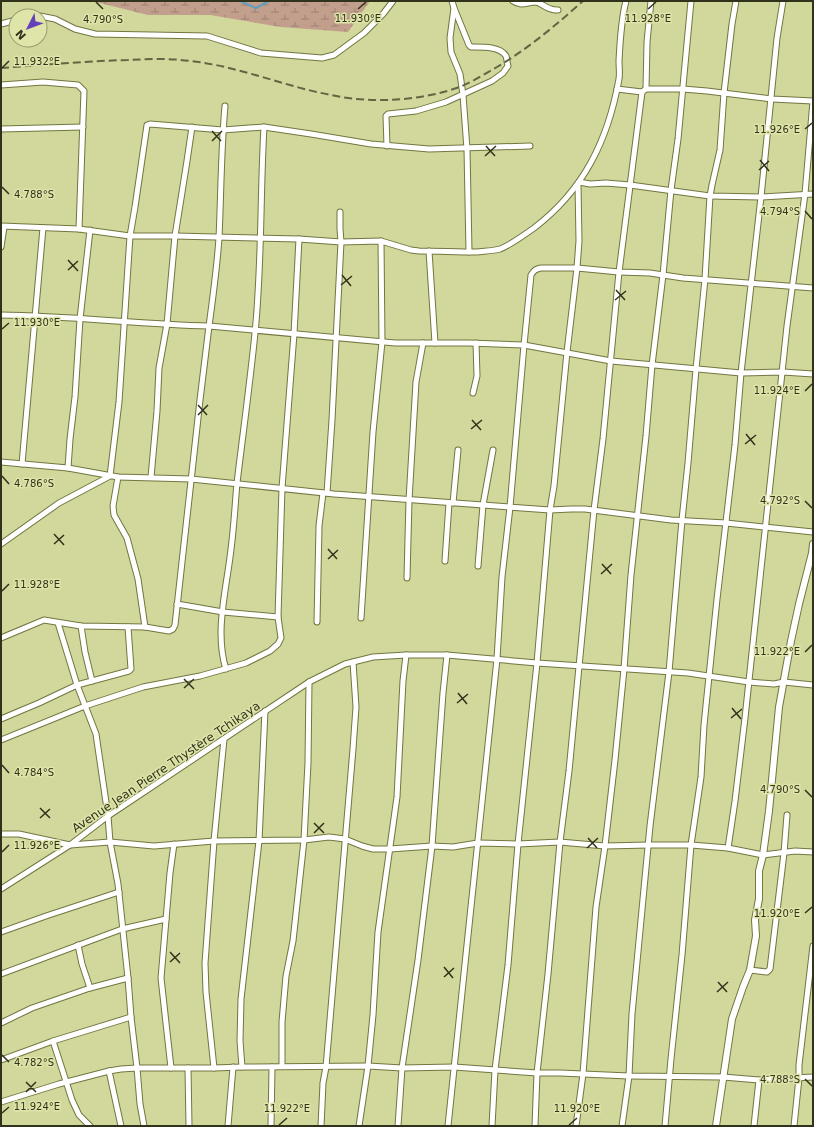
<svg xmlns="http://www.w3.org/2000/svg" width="814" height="1127" font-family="'DejaVu Sans',sans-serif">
	<defs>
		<pattern id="wetland-marsh" width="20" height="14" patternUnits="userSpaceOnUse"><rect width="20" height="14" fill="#c19f8c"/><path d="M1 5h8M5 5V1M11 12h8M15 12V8" fill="none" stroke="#9d8272"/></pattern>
	</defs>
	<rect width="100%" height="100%" fill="#d2d79c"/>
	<path fill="url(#wetland-marsh)" d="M92,1h278l-22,31 -67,-5 -71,-12h-62z"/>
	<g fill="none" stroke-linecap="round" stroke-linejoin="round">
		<path stroke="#5f9ebf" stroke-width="2" d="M240,1l16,7 13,-7"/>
		<g stroke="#72763f" stroke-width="7">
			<g id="minor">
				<path d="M452,1l2,7 -4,30 1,14 9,22 3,21 4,54 2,103"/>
				<path d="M513,1c9,6 14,1 23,1 5,1 10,6 15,7 2,1 4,1 7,1"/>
				<path d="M40,16l15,3 20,10 20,5 112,2 54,17 61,5 12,-3 30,-22 19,-19 10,-13"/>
				<path d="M1,24l15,-4"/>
				<path d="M1,85l42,-3 35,3 6,6 -5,138"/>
				<path d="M617,89l25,3 4,-3h37l24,2 65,8 41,2"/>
				<path d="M646,89l1,-47 4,-41"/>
				<path d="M1,129l82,-2"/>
				<path d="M387,146l-1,-30 2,-2 28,-3 30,-9 46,-21 11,-8 5,-7c-1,-3 -1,-7 -2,-10 -6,-10 -25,-9 -35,-9l-2,-2 -15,-37"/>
				<path d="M579,182l11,2 16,-1 24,2 80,11 51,1 52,-3"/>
				<path d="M1,226l78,3 51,7h45l124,3 42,3 40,-1 30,9 8,1c19,0 38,1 57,1 8,-1 17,-1 24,-3 8,-3 27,-16 34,-21 50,-38 74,-88 85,-149 1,-6 0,-12 0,-18 1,-20 2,-41 7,-60"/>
				<path d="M1,247l3,-20"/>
				<path d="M429,251l6,92"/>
				<path d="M1,315c69,1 138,9 208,11 4,-29 8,-59 10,-88 2,-44 2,-88 6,-132"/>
				<path d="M473,393l4,-17 -1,-33"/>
				<path d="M1,462l67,6 50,9 73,2 143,15 216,16 21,-1h14l86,11 55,3 87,9"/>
				<path d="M22,464l21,-236"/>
				<path d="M68,468l2,-29 5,-42 5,-78 10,-89"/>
				<path d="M118,477l-5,29 1,9 13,23 11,41 7,48"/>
				<path d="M151,477l6,-66 2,-43 8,-44 8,-88 12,-75 5,-34"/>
				<path d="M327,493l5,-73 9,-178 -1,-13v-17"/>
				<path d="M453,503l5,-53"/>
				<path d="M1,544l58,-41 51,-27 9,-74 11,-166 5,-29 12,-82 3,-1 73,6 41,-3 47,7 60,10 58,5 101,-3"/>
				<path d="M445,561l4,-58"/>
				<path d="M478,566l5,-61 10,-55"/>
				<path d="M407,578l2,-78 7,-118 7,-39"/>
				<path d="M177,604l46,8 55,5"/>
				<path d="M361,618l12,-186 9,-90 -1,-101"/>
				<path d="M317,622l2,-96 4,-33"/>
				<path d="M58,623l19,62 19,49 12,82 2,26 8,42 10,94 3,39 6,51 3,36 4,22"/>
				<path d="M81,626l4,26 7,29"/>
				<path d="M1,638l43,-18 37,6 64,1 24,4 4,-2 2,-4 25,-225 9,-74 186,17h74l55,2 7,-70c3,-5 5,-6 10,-7h36l42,4 31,1 33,5 130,10"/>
				<path d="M226,669c-12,-37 1,-82 5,-120 3,-22 4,-44 6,-66 6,-50 13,-100 18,-150 7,-68 5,-137 9,-206"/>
				<path d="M1,719l38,-16 38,-18 52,-14 2,-2 -3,-42"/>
				<path d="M1,740l84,-34 58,-19 57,-11 46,-13 24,-12 8,-7 3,-6 -3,-21 4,-129 12,-154 5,-95"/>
				<path d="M1,834h18l51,11 40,-3 44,4 60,-5 90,-1 25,-3 16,2 17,7 11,3h17l42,-3 21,1 25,-4 40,1 42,-2 45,4 44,-1h42l37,3 35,7 32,-4 18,1"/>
				<path d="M728,848l7,-47 10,-83 42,-392 18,-132 8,-93"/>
				<path d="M1,889l69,-44 38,-29 201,-134 36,-18 28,-7 33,-2h41l90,8 151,10 61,9 25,2 10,-2 29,3"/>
				<path d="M1,932l45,-16 73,-24"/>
				<path d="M78,945l4,19 8,24"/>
				<path d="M750,970l17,2 3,-3 14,-116 3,-38"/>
				<path d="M1,974l121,-45 44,-10"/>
				<path d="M1,1023l31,-15 58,-20 38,-10"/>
				<path d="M53,1041l19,59 7,15 11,11"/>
				<path d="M1,1060l52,-19 78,-24"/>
				<path d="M282,1066v-44l4,-46 7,-35 11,-101 4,-77 1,-81"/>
				<path d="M242,1067l-2,-26 1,-42 18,-158 6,-130"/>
				<path d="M171,1068l-10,-90 9,-105 4,-29"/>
				<path d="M188,1068l1,58"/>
				<path d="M214,1068l-8,-76 -1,-29 9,-122 10,-102"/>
				<path d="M109,1071l12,55"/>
				<path d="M1,1102l58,-18 50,-13 12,-2 16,-1h77l28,-1 126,-1 34,2 52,-1 83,6h23l69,3 94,1 36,3 54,-3"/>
				<path d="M228,1126l5,-59"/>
				<path d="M271,1126l1,-59"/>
				<path d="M321,1126l2,-43 3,-16 27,-318 3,-42 -3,-45"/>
				<path d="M359,1126l9,-60 5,-51 5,-83 19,-135 6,-116 3,-26"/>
				<path d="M398,1126l4,-58 16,-108 14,-114 11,-153 4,-38"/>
				<path d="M448,1126l49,-467 5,-82 8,-70 14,-162 87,16 130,12 42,-1 30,2"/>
				<path d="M492,1126l3,-56 13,-105 10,-121 19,-181 13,-153 4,-24 13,-134 10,-84 2,-27 -1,-57"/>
				<path d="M535,1126l2,-53 11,-99 12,-132 9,-71 25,-261 9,-71 16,-167 23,-180"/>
				<path d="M576,1126l7,-52 13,-167 9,-61 10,-86 9,-91 7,-94 15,-139 6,-71 11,-90 8,-85 7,-51 13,-138"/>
				<path d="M622,1126l7,-50 3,-62 18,-188 19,-154 13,-152 6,-57 8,-94 9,-90 5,-83 2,-11 8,-35 4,-57 8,-69 4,-23"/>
				<path d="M665,1126l6,-67 11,-104 9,-110 10,-68 3,-52 13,-126 18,-154 6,-72 20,-176 16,-159 6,-37"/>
				<path d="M754,1126l5,-46"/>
				<path d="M794,1126l5,-48v-13l14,-119"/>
			</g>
		</g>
		<g stroke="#72763f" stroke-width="8">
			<path id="tertiary" d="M716,1126l16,-107 11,-32 7,-17 6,-34 -1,-16 4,-21v-28l4,-16 6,-44 10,-104 12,-66 8,-37 13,-51 1,-9"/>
		</g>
		<use href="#minor" stroke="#fff" stroke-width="5"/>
		<use href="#tertiary" stroke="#fff" stroke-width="6"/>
		<path stroke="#636543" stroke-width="2" stroke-dasharray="8 4" stroke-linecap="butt" d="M1,68c42,-3 84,-7 127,-8 20,-1 41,-2 62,1 48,5 93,25 141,34 41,9 92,6 131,-9 12,-5 24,-13 35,-19 32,-19 59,-42 86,-66"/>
	</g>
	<path fill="none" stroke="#31321b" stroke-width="1.5" d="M96,2l7,7M358,9l8,-7M648,9l8,-7M2,68l7,-7M805,129l7,-6M212,131l9,10M212,141l10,-10M486,146l9,10M485,156l11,-10M760,160l9,11M759,170l10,-9M2,187l7,7M805,211l7,8M68,260l10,11M68,270l10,-9M342,275l9,11M341,285l11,-9M616,290l9,10M615,300l11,-9M2,329l7,-6M805,391l7,-7M198,405l9,10M198,415l10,-10M472,420l9,10M471,429l11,-9M746,434l9,11M745,444l11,-9M2,476l7,8M805,501l7,7M54,534l10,11M54,544l10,-9M328,549l9,10M328,559l10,-9M602,564l9,10M601,574l11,-10M2,591l7,-7M805,652l7,-7M184,679l10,10M184,688l10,-9M458,693l9,11M457,703l11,-9M732,708l9,11M731,718l11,-9M2,765l7,8M805,790l7,7M40,808l10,10M40,818l10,-9M314,823l10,10M314,833l10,-10M588,838l9,10M587,848l11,-10M2,852l7,-7M805,913l7,-6M170,952l10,11M170,962l10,-9M444,967l9,11M444,977l10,-9M718,982l9,10M717,992l11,-10M2,1055l7,7M805,1079l7,7M26,1082l10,10M26,1092l10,-10M2,1113l7,-6M279,1125l8,-7M569,1125l8,-7"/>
	<g text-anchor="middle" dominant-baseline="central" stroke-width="3" stroke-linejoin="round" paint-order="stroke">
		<g font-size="12" fill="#31321b" stroke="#dfe4a9">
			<text transform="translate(166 767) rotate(-34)">Avenue Jean Pierre Thystère Tchikaya</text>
		</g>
	</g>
	<g font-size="10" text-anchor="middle" fill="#31321b" stroke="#dfe4a9" stroke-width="3" stroke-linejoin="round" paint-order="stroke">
		<text x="358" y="22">11.930°E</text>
		<text x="648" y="22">11.928°E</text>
		<text x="103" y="23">4.790°S</text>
		<text x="37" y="65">11.932°E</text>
		<text x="777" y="133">11.926°E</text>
		<text x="34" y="198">4.788°S</text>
		<text x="780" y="215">4.794°S</text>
		<text x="37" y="326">11.930°E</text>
		<text x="777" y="394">11.924°E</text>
		<text x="34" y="487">4.786°S</text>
		<text x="780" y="504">4.792°S</text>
		<text x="37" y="588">11.928°E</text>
		<text x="777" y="655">11.922°E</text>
		<text x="34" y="776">4.784°S</text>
		<text x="780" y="793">4.790°S</text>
		<text x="37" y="849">11.926°E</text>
		<text x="777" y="917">11.920°E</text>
		<text x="34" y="1066">4.782°S</text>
		<text x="780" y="1083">4.788°S</text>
		<text x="37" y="1110">11.924°E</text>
		<text x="287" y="1112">11.922°E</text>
		<text x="577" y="1112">11.920°E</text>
	</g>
	<rect width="814" height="1127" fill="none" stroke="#31321b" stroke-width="4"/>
	<g transform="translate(28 28) rotate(228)"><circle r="19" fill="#dfe4a9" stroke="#999d70"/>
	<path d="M0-3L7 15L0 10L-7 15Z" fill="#6441b9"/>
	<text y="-6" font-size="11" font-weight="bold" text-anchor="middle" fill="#31321b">N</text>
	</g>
</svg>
